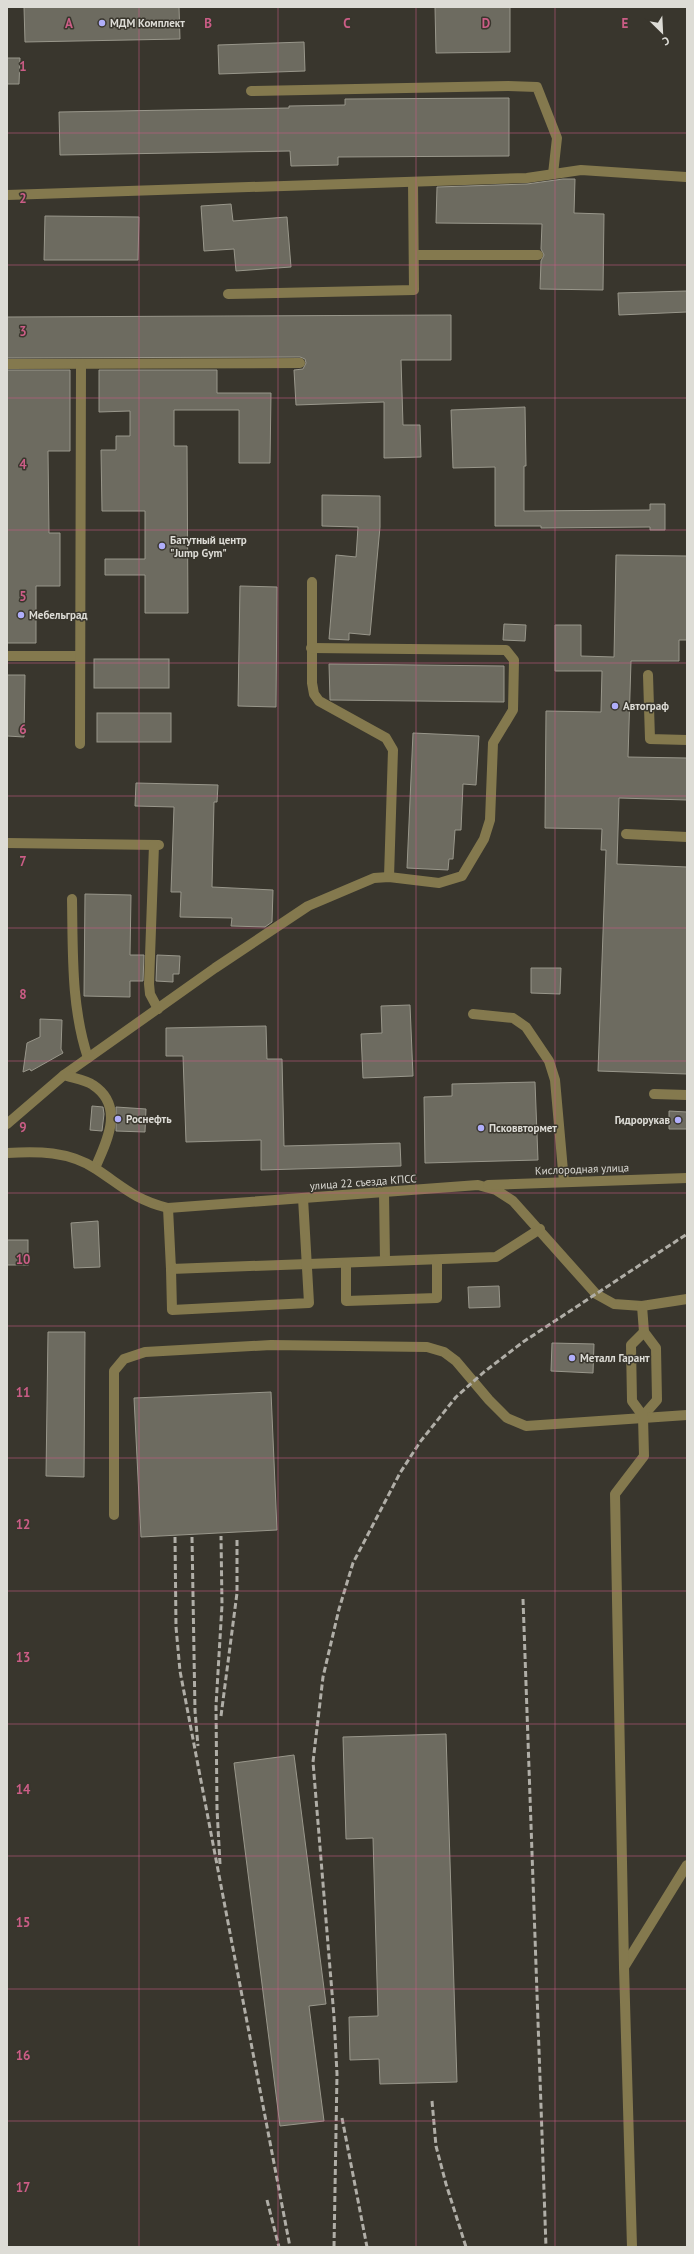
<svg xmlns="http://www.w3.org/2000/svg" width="694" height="2254" font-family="'PT Sans',sans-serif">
	<rect width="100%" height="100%" fill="#39362d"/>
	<g fill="#6d6b60" stroke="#99978b">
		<path d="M24,7h155l1,32 -155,3z"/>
		<path d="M435,7h75v45l-74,1z"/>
		<path d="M304,42l1,29 -86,3 -1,-29z"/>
		<path d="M7,58h13l-1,26h-12z"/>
		<path d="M509,98v58l-171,1v8l-47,1 -1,-15 -230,4 -1,-43 230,-4v-2l56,-1v-6z"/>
		<path d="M563,179h12l-1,34 30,1 -1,76 -63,-1 1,-28 3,-6 -3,-6 1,-25 -106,-1 1,-36 90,-3z"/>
		<path d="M231,204l2,17 54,-4 4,50 -55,4 -2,-22 -30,2 -3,-45z"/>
		<path d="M45,216l94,1 -1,43h-94z"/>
		<path d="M687,291v21l-68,3 -1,-22z"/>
		<path d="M451,315v45h-50l2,65h17l1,32 -37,1v-56l-88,3 -2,-35 9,-1 3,-6 -1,-4 -5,-2 -293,1v-41z"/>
		<path d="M7,370h63v81h-22l1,82h11v53h-24v57h-29z"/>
		<path d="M99,370h118v23h54l-1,70h-31v-53h-65v36h13l1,167h-43v-38h-40v-16h40v-48h-43l-1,-61h15v-14h14v-25l-31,1z"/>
		<path d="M525,407l1,59h-2v45l126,-1v-6h15v26h-15v-3l-109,1v-2h-46v-59l-42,1 -2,-58z"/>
		<path d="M322,495l58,1v31l-10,108 -21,-2v7l-20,-1 7,-84 20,2 2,-30 -36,-1z"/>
		<path d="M616,555l71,1v84h-8v21h-48l-3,96 59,1v42l-68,-2 -2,66 70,3v207l-89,-3 8,-221h-5l1,-21 -57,-1 1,-117 55,1 1,-41h-47v-46h26v31l33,1z"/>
		<path d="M240,586l37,1 -1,120 -38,-1z"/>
		<path d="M504,624l22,1 -1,16 -22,-1z"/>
		<rect x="94" y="659" width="75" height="29"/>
		<path d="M329,664l175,2v36l-174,-2z"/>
		<path d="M7,675h18l-1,62 -17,-1z"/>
		<rect x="97" y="713" width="74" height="29"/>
		<path d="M413,733l66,3 -3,49 -13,-1 -2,46h-6l-2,29h-4l-1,11 -41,-2z"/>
		<path d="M136,783l82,2 -1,17h-3l-2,85 61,3 -1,32 -7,5 -34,-1 1,-8 -52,-1 1,-25h-10l3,-85 -39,-1z"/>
		<path d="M85,894l46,1 -1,60h14l-1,26h-13v16l-46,-1z"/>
		<path d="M157,955l23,1 -1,18h-6v8l-17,-1z"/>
		<path d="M531,968h30l-1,26 -29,-1z"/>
		<path d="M410,1005l3,71 -50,2 -2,-44 21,-1 -1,-27z"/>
		<path d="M40,1019l22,1 -1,29 2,4 -32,18 -1,-2 -7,3 4,-29 13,-6z"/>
		<path d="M266,1026l1,33h15l2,87 116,-3 1,23 -140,4v-30l-75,2 -3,-86h-17v-28z"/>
		<path d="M535,1082l3,78 -113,3 -1,-66 28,-1v-12z"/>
		<path d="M92,1106l11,1 1,7 -2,17 -12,-1z"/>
		<path d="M116,1107l30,2 -1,23 -29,-1z"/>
		<path d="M669,1111l18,1v17h-18z"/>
		<path d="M98,1221l2,46 -26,1 -3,-45z"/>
		<rect x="7" y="1240" width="21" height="25"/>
		<path d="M499,1286l1,21 -31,1 -1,-21z"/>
		<path d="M48,1332h37l-1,145 -38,-1z"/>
		<path d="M552,1343l42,1 -1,29 -42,-2z"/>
		<path d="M271,1392l6,138 -136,7 -7,-139z"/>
		<path d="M446,1734l11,348 -77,2 -1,-25 -29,1 -1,-43 29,-1 -5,-178 -27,1 -3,-102z"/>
		<path d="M294,1755l32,249 -17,2 15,115 -44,5 -46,-363z"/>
	</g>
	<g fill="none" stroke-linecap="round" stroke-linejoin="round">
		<g stroke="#84794e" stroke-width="10">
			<path d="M251,91l257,-5 29,1 20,51 -4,36"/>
			<path d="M7,195l520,-17 54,-8 105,7"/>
			<path d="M414,255h124"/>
			<path d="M228,294l186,-4 -1,-108"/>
			<path d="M7,364l293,-1"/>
			<path d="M312,582v101l2,11 5,7 67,37 7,12 -4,127"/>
			<path d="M7,656h73"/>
			<path d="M648,675l2,64 37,1"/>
			<path d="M80,744l1,-380"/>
			<path d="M626,834l61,3"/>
			<path d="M7,843l152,2"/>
			<path d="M154,845l-5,139 1,10 8,15"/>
			<path d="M72,899c1,54 -1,108 16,159"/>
			<path d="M473,1014l40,4 13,9 23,34 6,19 9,102"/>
			<path d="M64,1075l151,-107 93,-62 66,-28 15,-1 50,6 23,-7 22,-37 6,-19 3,-77 20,-33 1,-50 -8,-10 -195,-2"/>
			<path d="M654,1094l33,1"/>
			<path d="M7,1124l57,-49c9,3 22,5 29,10 32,21 14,56 2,83"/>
			<path d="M7,1153c30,-2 62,-2 89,16 26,17 39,31 72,39l310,-23 18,5 17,11 83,93 18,10 28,2 45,-7"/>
			<path d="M488,1185l199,-7"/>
			<path d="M384,1192l1,69"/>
			<path d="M168,1208l3,61 325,-12 44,-28"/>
			<path d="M346,1263v38l91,-3v-38"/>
			<path d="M171,1269l1,41 137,-7 -6,-105"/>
			<path d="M642,1306l2,26 12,16 1,52 -14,16"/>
			<path d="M114,1515v-144l10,-12 21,-7 126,-7 156,2 17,5 12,9 33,39 18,18 19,8 161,-11"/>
			<path d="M624,1967l63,-102"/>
			<path d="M632,2247l-8,-280 -9,-473 29,-38 -1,-40 -11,-15 -1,-56 13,-13"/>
		</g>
		<g stroke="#b0aea7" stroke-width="3" stroke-dasharray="6 3" stroke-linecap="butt">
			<path d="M175,1537l1,90 4,44 110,576"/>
			<path d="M192,1537l3,174 3,35"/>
			<path d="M523,1599l23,648"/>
			<path d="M221,1716l16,-123v-56"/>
			<path d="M220,1864l-3,-55 -1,-103 6,-101 -1,-69"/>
			<path d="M432,2101l4,45 10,38 20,63"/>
			<path d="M342,2118l25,129"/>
			<path d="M267,2200l12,47"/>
			<path d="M334,2247l3,-173 -3,-57 -21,-255 10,-85 16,-68 14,-46 47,-90 20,-31 36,-45 28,-25 39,-30 164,-108"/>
		</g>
	</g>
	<path fill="none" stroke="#cb5d86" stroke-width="1" stroke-opacity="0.55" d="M139,7v2240M278,7v2240M416,7v2240M555,7v2240M7,133h680M7,265h680M7,398h680M7,530h680M7,663h680M7,796h680M7,928h680M7,1061h680M7,1193h680M7,1326h680M7,1458h680M7,1591h680M7,1724h680M7,1856h680M7,1989h680M7,2121h680"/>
	<g fill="#b0aefa" stroke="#39362d" stroke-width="1.5">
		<circle cx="102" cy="23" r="4"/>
		<circle cx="162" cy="546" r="4"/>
		<circle cx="21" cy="615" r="4"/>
		<circle cx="615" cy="706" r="4"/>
		<circle cx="118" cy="1119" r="4"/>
		<circle cx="678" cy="1120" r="4"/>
		<circle cx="481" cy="1128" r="4"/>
		<circle cx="572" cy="1358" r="4"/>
	</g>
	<g text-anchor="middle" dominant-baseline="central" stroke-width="3" stroke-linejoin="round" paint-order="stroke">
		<g font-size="11" font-weight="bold" fill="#dddcd6" stroke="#39362d" text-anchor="start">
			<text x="110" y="23">МДМ Комплект</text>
			<text x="170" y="540">Батутный центр<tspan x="170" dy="13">"Jump Gym"</tspan></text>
			<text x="29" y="615">Мебельград</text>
			<text x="623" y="706">Автограф</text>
			<text x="126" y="1119">Роснефть</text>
			<text x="670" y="1120" text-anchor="end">Гидрорукав</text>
			<text x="489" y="1128">Псковвтормет</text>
			<text x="580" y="1358">Металл Гарант</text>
		</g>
		<g font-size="11" fill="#dddcd6" stroke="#39362d">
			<text transform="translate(582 1169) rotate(-2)">Кислородная улица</text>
			<text transform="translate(363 1182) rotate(-4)">улица 22 съезда КПСС</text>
		</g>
	</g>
	<g font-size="13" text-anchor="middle" font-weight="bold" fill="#cb5d86" stroke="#39362d" stroke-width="3" stroke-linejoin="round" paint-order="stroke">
		<text x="69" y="28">A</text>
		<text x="208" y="28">B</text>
		<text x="347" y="28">C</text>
		<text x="486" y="28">D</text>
		<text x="625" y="28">E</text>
		<text x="23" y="71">1</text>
		<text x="23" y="203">2</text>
		<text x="23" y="336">3</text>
		<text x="23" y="469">4</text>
		<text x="23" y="601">5</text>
		<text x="23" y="734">6</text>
		<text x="23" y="866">7</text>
		<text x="23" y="999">8</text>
		<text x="23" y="1132">9</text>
		<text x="23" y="1264">10</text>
		<text x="23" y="1397">11</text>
		<text x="23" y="1529">12</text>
		<text x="23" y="1662">13</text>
		<text x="23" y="1794">14</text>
		<text x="23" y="1927">15</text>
		<text x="23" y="2060">16</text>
		<text x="23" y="2192">17</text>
	</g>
	<rect width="694" height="2254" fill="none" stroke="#dddcd6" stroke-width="16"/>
	<g transform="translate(662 32) rotate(156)" stroke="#39362d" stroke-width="3" paint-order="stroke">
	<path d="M0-3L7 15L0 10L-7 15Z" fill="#dddcd6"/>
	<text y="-6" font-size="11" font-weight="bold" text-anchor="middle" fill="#dddcd6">С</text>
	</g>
</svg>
